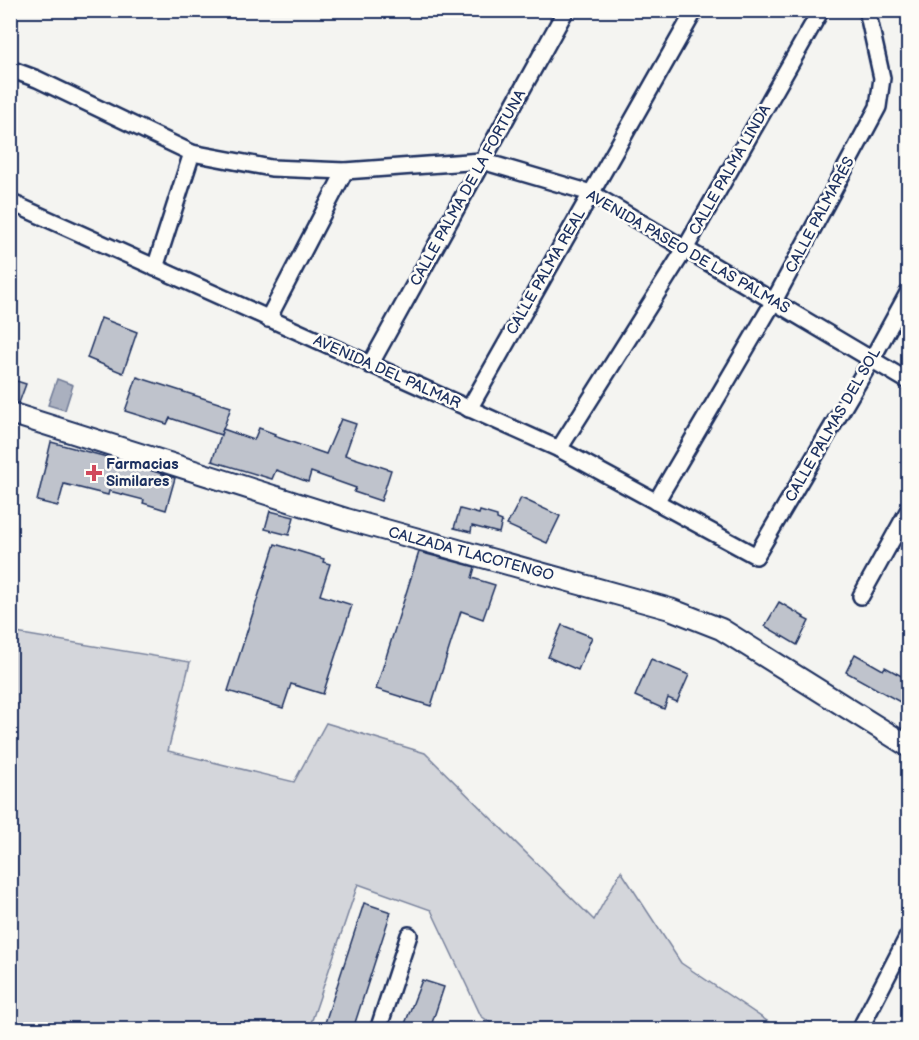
<svg xmlns="http://www.w3.org/2000/svg" width="919" height="1040" font-family="'Balsamiq Sans',sans-serif">
	<rect width="100%" height="100%" fill="#f4f4f1"/>
	<filter id="ink" filterUnits="userSpaceOnUse"><feTurbulence type="fractalNoise" baseFrequency=".0167" numOctaves="2"/><feDisplacementMap in="SourceGraphic" scale="12" xChannelSelector="R" yChannelSelector="G"/><feConvolveMatrix kernelMatrix="1 2 1 2 8 2 1 2 1" color-interpolation-filters="sRGB"/></filter>
	<g filter="url(#ink)">
		<path fill="#d4d6db" stroke="#78829c" stroke-width="1.5" d="M10,632l180,30 -22,89 126,31 32,-59 99,30 169,167 27,-49 60,92 98,66h-279l-19,-13 -50,-106 -73,-26 -49,145h-298z"/>
		<path fill="#aab0bf" stroke="#717c98" stroke-width="1.5" d="M57,379l16,6 -8,25 -17,-5z"/>
		<g fill="#bfc3cc" stroke="#1b2f5e" stroke-width="1.5">
			<path d="M101,318l36,14 -14,41 -36,-15z"/>
			<path d="M137,377l94,30 -10,28 -51,-17 -3,6 -42,-13z"/>
			<path d="M10,379l16,5 -7,19 -9,-2z"/>
			<path d="M341,419l15,5 -11,31 46,15 -10,31 -27,-9 2,-4 -45,-16 -3,10 -32,-12 -4,9 -60,-18 11,-32 31,11 5,-12 16,6 -1,2 52,18z"/>
			<path d="M51,442l67,18 57,18 -9,32 -23,-7 1,-3 -35,-9 -1,4 -44,-11 -6,22 -21,-5z"/>
			<path d="M521,498l39,18 -13,27 -40,-18z"/>
			<path d="M460,509l19,5 1,-3 17,5v3l5,2 -3,12 -27,-7 -1,6 -17,-4z"/>
			<path d="M270,511l24,6 -5,18 -24,-6z"/>
			<path d="M275,544l49,15 -1,3 7,2 -10,31 32,10 -29,89 -32,-10 -8,24 -55,-17z"/>
			<path d="M419,552l56,15 -3,11 23,7 -12,34 -22,-8 -30,95 -55,-17z"/>
			<path d="M779,602l25,15 -1,1 6,3 -12,24 -32,-19z"/>
			<path d="M562,625l30,12 -14,33 -30,-13z"/>
			<path d="M855,654l28,16 2,-3 24,13v27l-63,-35z"/>
			<path d="M651,659l38,16 -12,27 -9,-4 -4,11 -29,-13z"/>
			<path d="M364,903l27,9 -38,117h-30z"/>
			<path d="M422,980l22,7 -14,42h-27z"/>
		</g>
		<g fill="none" stroke-linecap="round" stroke-linejoin="round">
			<g stroke="#1b2f5e" stroke-width="20">
				<g id="minor">
					<path d="M10,69l27,10 155,74 79,15 74,3 137,-10 109,32 317,188"/>
					<path d="M10,202l549,247 197,107 116,-197 36,-66"/>
					<path d="M155,268l37,-115"/>
					<path d="M268,319l77,-148"/>
					<path d="M370,365l196,-355"/>
					<path d="M469,409l226,-399"/>
					<path d="M559,449l126,-200 136,-239"/>
					<path d="M656,502l118,-201 104,-194 4,-29 -15,-68"/>
					<path d="M861,596l47,-85"/>
					<path d="M863,1023l45,-87"/>
					<path d="M378,1030l31,-95"/>
				</g>
			</g>
			<g stroke="#1b2f5e" stroke-width="24">
				<path id="tertiary" d="M10,413l336,106 324,90 51,20 187,117"/>
			</g>
			<use href="#minor" stroke="#fdfcf7" stroke-width="15"/>
			<use href="#tertiary" stroke="#fdfcf7" stroke-width="20"/>
		</g>
	</g>
	<path fill="#d1495b" stroke="#fdfcf7" stroke-width="2" d="M91 464h6v6h6v6h-6v6h-6v-6h-6v-6h6z"/>
	<g text-anchor="middle" dominant-baseline="central" stroke-width="5" stroke-linejoin="round" paint-order="stroke">
		<g font-size="15" fill="#1b2f5e" stroke="#fdfcf7">
			<text transform="translate(730 170) rotate(-60)">CALLE PALMA LINDA</text>
			<text transform="translate(468 188) rotate(-61)">CALLE PALMA DE LA FORTUNA</text>
			<text transform="translate(820 215) rotate(-62)">CALLE PALMARÉS</text>
			<text transform="translate(688 252) rotate(30)">AVENIDA PASEO DE LAS PALMAS</text>
			<text transform="translate(546 272) rotate(-60)">CALLE PALMA REAL</text>
			<text transform="translate(387 372) rotate(24)">AVENIDA DEL PALMAR</text>
			<text transform="translate(833 425) rotate(-60)">CALLE PALMAS DEL SOL</text>
			<text transform="translate(471 554) rotate(15)">CALZADA TLACOTENGO</text>
		</g>
		<g font-size="15" font-weight="bold" fill="#1b2f5e" stroke="#fdfcf7" text-anchor="start">
			<text x="106" y="464">Farmacias<tspan x="106" dy="17">Similares</tspan></text>
		</g>
	</g>
	<rect width="919" height="1040" fill="none" stroke="#fdfcf7" stroke-width="36"/>
	<rect x="18" y="18" width="883" height="1004" fill="none" stroke="#1b2f5e" stroke-width="2" filter="url(#ink)"/>
</svg>
